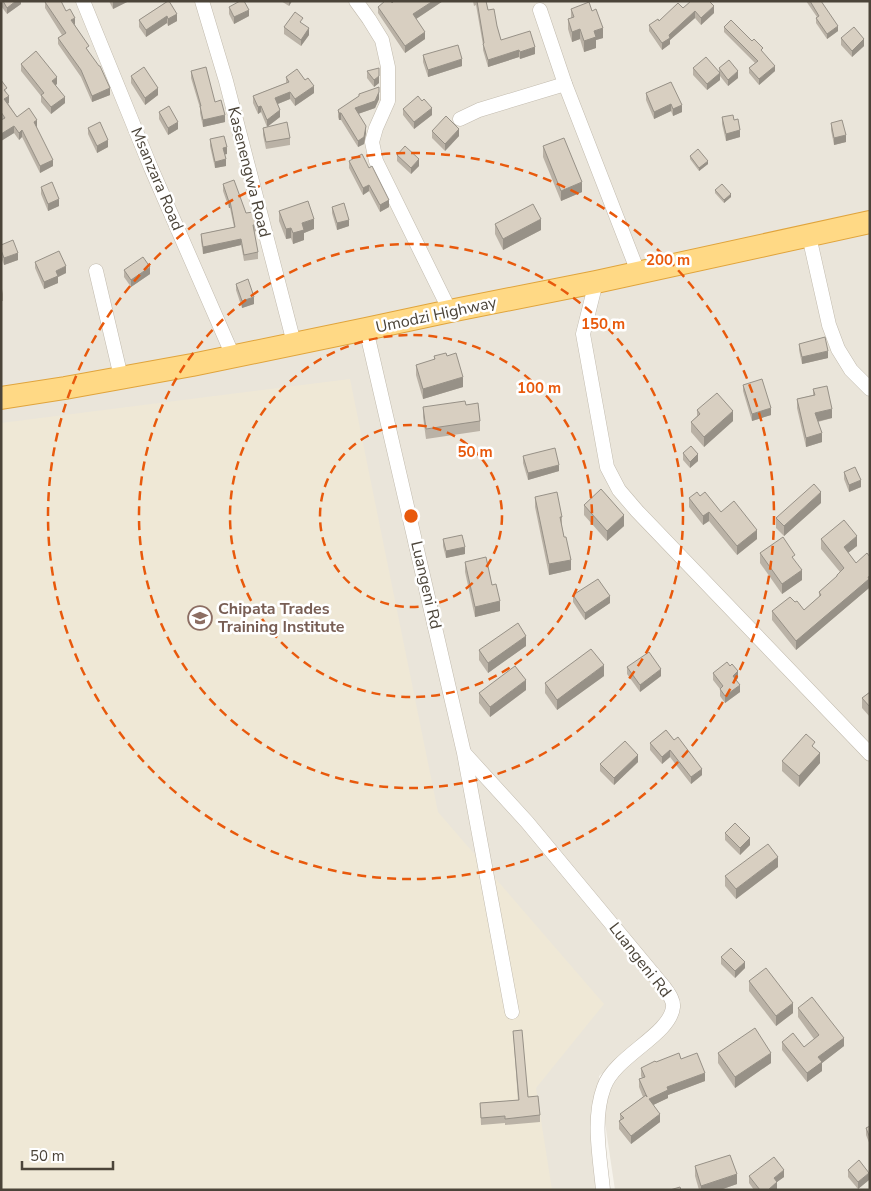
<svg xmlns="http://www.w3.org/2000/svg" width="871" height="1191" font-family="'Nunito Sans',sans-serif">
	<rect width="100%" height="100%" fill="#f6f3ec"/>
	<path fill="#eae5da" d="M1,1h869v1189h-255l-14,-94 57,-71 -59,51 -1,49 12,65h-609z"/>
	<path fill="#efe8d6" d="M350,379l88,433 166,192 -68,84 16,102h-551v-767z"/>
	<g fill="none" stroke-linecap="round" stroke-linejoin="round">
		<g stroke="#c2bbae" stroke-width="15">
			<g id="minor">
				<path d="M83,1l68,167 82,188"/>
				<path d="M202,1l24,80 68,262"/>
				<path d="M356,1l13,18 13,21 6,27v34l-12,27 -4,14 4,19 74,150"/>
				<path d="M540,10l25,74 73,188"/>
				<path d="M460,119l19,-9 86,-26"/>
				<path d="M809,236l20,89 9,24 13,21 19,19"/>
				<path d="M96,271l25,106"/>
				<path d="M596,282l-13,52 24,133 12,23 18,21 233,243"/>
				<path d="M366,329l98,424 48,259"/>
				<path d="M465,754l62,68 137,165c4,6 10,13 9,20 -3,28 -58,49 -69,80 -12,32 -4,70 -1,103"/>
			</g>
		</g>
		<g stroke="#e0a43c" stroke-width="24">
			<path id="trunk" d="M1,398l64,-10 127,-23 174,-36 84,-18 146,-29 274,-60"/>
		</g>
		<use href="#minor" stroke="#fff" stroke-width="14"/>
		<use href="#trunk" stroke="#ffd985" stroke-width="22"/>
	</g>
	<g fill="#bab2a6">
		<path d="M1,1h20v3l-14,10 -6,-8z"/>
		<path d="M109,1h20l-16,8z"/>
		<path d="M168,1l9,20 -9,5 -1,-3 -21,14 -7,-10v-7z"/>
		<path d="M281,1h11l-3,5z"/>
		<path d="M394,1h49l-27,18 9,20 -20,14 -27,-40v-6l14,-4z"/>
		<path d="M473,1h13l2,9 9,16 4,14 34,14 -15,5 -1,-2 -31,10 -5,-17v-5l-7,-40 -2,1z"/>
		<path d="M806,1h15l17,30 -11,8 -11,-16v-5l1,-1z"/>
		<path d="M45,2l21,9 9,14 35,70 -18,7 -11,-25 -23,-33v-6l4,-3 -17,-27z"/>
		<path d="M229,7l20,9 -15,8 -5,-10z"/>
		<path d="M683,8l31,5 -13,12 -6,-7 -25,22v4l-8,6 -13,-19v-6l10,-4z"/>
		<path d="M571,9l32,29 -7,2v8l-12,4 -4,-13 -8,3 -4,-13v-10l3,-1z"/>
		<path d="M303,24l6,11 -8,11 -17,-12v-7z"/>
		<path d="M724,27l39,26 12,18 -16,14 -10,-12v-5l6,-5 -31,-31z"/>
		<path d="M841,38l23,8 -12,11 -11,-12z"/>
		<path d="M423,55l39,11 -34,11 -5,-15z"/>
		<path d="M21,64l36,20 -2,1 10,18 -14,11 -10,-12v-6l-20,-25z"/>
		<path d="M693,68l26,4v-4l19,10 -10,8 -8,-10v4l-13,10 -14,-15z"/>
		<path d="M191,71l24,31 10,20 -22,5 -3,-14v-5l-9,-30z"/>
		<path d="M367,71l12,12 -5,4 -7,-9z"/>
		<path d="M131,76l27,19 -13,10 -14,-22z"/>
		<path d="M286,77l28,16 -19,13 -5,-7 -12,5 2,13 -13,10 23,11v7l-24,4 -3,-14v-7l4,-1 -6,-15 -3,2 -5,-11v-7l33,-13z"/>
		<path d="M1,80l6,14 2,9h-1l9,14 20,10h-1l17,39 -13,7 -18,-36 -3,3 -5,-7 -13,8z"/>
		<path d="M671,82l11,30 -9,4 -2,-5 -17,8 -8,-19v-7z"/>
		<path d="M359,94l20,5 -4,9 -17,6 8,19 -2,11 -6,3 -17,-27h-2l-1,-3v-7l21,-13z"/>
		<path d="M422,101l10,14 -18,14 -11,-14v-6z"/>
		<path d="M159,112l19,17 -10,6 -9,-16z"/>
		<path d="M722,117l12,3 6,17 -14,4 -4,-17z"/>
		<path d="M831,123l15,19 -12,3 -3,-15z"/>
		<path d="M88,128l20,19 -11,6 -9,-19z"/>
		<path d="M432,131l27,5 -14,15 -13,-13z"/>
		<path d="M210,139l17,15h-2l1,12 -11,2 -5,-22z"/>
		<path d="M543,146l39,46 -21,9 -18,-44z"/>
		<path d="M397,155l22,11 -8,8 -14,-13z"/>
		<path d="M690,156l18,8 -9,7 -9,-12z"/>
		<path d="M349,161l40,46 -9,5 -11,-21 -6,4 -14,-27z"/>
		<path d="M223,184l23,29 10,12v6l-2,1 4,20v7l-14,2 -3,-16 -38,9 -2,-13v-7l33,-7 -4,-19h-1l-6,-17z"/>
		<path d="M41,187l18,19 -11,5 -7,-17z"/>
		<path d="M715,190l16,7 -7,6 -9,-10z"/>
		<path d="M332,207l17,19 -12,4 -5,-17z"/>
		<path d="M279,211l35,18 -10,4v7l-11,4 -2,-6 -5,1 -7,-18z"/>
		<path d="M495,224l46,6 -38,20 -8,-16z"/>
		<path d="M1,245l17,15 -14,5 -3,-8z"/>
		<path d="M35,262l31,11 -8,4v6l-14,6 -9,-21z"/>
		<path d="M124,270l26,4 -19,13 -7,-10z"/>
		<path d="M1,284l2,10v7h-2z"/>
		<path d="M236,284l18,20 -12,4 -6,-18z"/>
		<path d="M799,344l29,14 -26,6 -3,-14z"/>
		<path d="M434,356h13l16,31 -40,12 -7,-24v-10l18,-5z"/>
		<path d="M743,385l28,30 -19,6 -9,-30z"/>
		<path d="M813,389l19,29 -14,4 4,20 -16,5 -9,-39v-9l16,-4z"/>
		<path d="M466,405l14,16v10l-54,8 -3,-22v-10z"/>
		<path d="M697,410l36,11 -29,26 -13,-15v-10l6,-6z"/>
		<path d="M683,453l15,8 -8,7 -7,-8z"/>
		<path d="M523,456l36,15 -31,9 -5,-17z"/>
		<path d="M844,472l17,15 -12,5 -5,-13z"/>
		<path d="M700,496l21,16 36,27 -20,16 -28,-34 -6,4 -14,-18v-9z"/>
		<path d="M535,497l27,20v10l9,43 -22,5 -14,-68z"/>
		<path d="M821,503l-37,33 -8,-8v-10z"/>
		<path d="M584,505l40,21 -17,15 -23,-26z"/>
		<path d="M443,539l22,15 -19,4 -3,-12z"/>
		<path d="M821,539l36,7 -9,7 8,10 14,-6 -1,31 -73,62 -24,-30v-9l23,-9 9,8 15,-13v-5l18,-15v-2l3,-3 -19,-23z"/>
		<path d="M760,553l35,8 7,19 -20,14 -22,-31z"/>
		<path d="M465,562l27,23 8,26 -25,6 -10,-45z"/>
		<path d="M573,595l37,8 -25,17 -12,-18z"/>
		<path d="M526,646l-38,27 -9,-13v-10z"/>
		<path d="M627,667l34,9 -21,16 -13,-18z"/>
		<path d="M713,673l25,5 -2,2 4,12 -15,11 -5,-7v-7l-7,-9z"/>
		<path d="M604,676l-47,34 -12,-17v-10z"/>
		<path d="M526,690l-36,27 -11,-14v-10z"/>
		<path d="M870,692v25l-8,-9v-10z"/>
		<path d="M666,730l36,45 -11,9 -21,-27 -8,7 -12,-14v-7z"/>
		<path d="M815,748l5,15 -21,24 -17,-16v-10z"/>
		<path d="M638,762l-24,23 -14,-14v-7z"/>
		<path d="M725,833l25,12 -10,10 -15,-15z"/>
		<path d="M778,867l-42,32 -11,-13v-10z"/>
		<path d="M721,957l24,11 -10,10 -14,-14z"/>
		<path d="M749,981l44,32 -17,13 -27,-35z"/>
		<path d="M798,1008l46,38 -22,17v8l-15,11 -25,-32v-8l22,5 10,-8 -16,-22z"/>
		<path d="M513,1031l15,66 12,18v7l-35,3v-2l-24,2 -1,-22 38,-3z"/>
		<path d="M718,1053l53,10 -36,25 -17,-25z"/>
		<path d="M681,1059l24,22 -37,14v3l-15,7 7,17 -29,22 -12,-15v-8l1,-1v-6l23,-17 -4,-10v-8l3,-1 -1,-2v-8l15,-6z"/>
		<path d="M870,1126v19l-4,-10v-7z"/>
		<path d="M695,1166l42,18 -17,6h-21l-4,-14z"/>
		<path d="M848,1170l21,10 -11,9 -10,-12z"/>
		<path d="M749,1176l35,1 -7,5v7l-1,1h-22l-5,-7z"/>
	</g>
	<g fill="#979187">
		<path d="M16,1h5v3l-14,10v-6z"/>
		<path d="M115,1h14l-16,8v-7z"/>
		<path d="M289,1h3l-3,5z"/>
		<path d="M433,1h10l-30,20v-7z"/>
		<path d="M714,6v7l-13,12v-7z"/>
		<path d="M249,10v6l-15,8v-7z"/>
		<path d="M695,11v7l-25,22v4l-8,6v-7l7,-8z"/>
		<path d="M177,14v7l-9,5v-7z"/>
		<path d="M167,16v7l-21,14v-7z"/>
		<path d="M75,18v7l-4,-5z"/>
		<path d="M838,26v5l-11,8v-5z"/>
		<path d="M309,28v7l-8,11v-6z"/>
		<path d="M603,28v10l-7,2v8l-12,4v-11l10,-10z"/>
		<path d="M580,29v10l-8,3v-10z"/>
		<path d="M425,32v7l-20,14v-7z"/>
		<path d="M864,39v7l-12,11v-6z"/>
		<path d="M535,47v7l-15,5v-7z"/>
		<path d="M519,50v7l-31,10v-7z"/>
		<path d="M462,59v7l-34,11v-7z"/>
		<path d="M775,66v5l-16,14v-6z"/>
		<path d="M738,71v7l-10,8v-6z"/>
		<path d="M720,73v7l-13,10v-6z"/>
		<path d="M379,76v7l-5,4v-7z"/>
		<path d="M57,77v7l-5,4v-7z"/>
		<path d="M314,86v7l-19,13v-7z"/>
		<path d="M110,88v7l-18,7v-6z"/>
		<path d="M158,88v7l-13,10v-7z"/>
		<path d="M290,92v7l-15,6v-7z"/>
		<path d="M379,92v7l-4,9 -20,7v-7z"/>
		<path d="M9,96v7l-5,3v-7z"/>
		<path d="M65,97v6l-14,11v-7z"/>
		<path d="M671,104v7l-17,8v-7z"/>
		<path d="M682,105v7l-9,4v-7z"/>
		<path d="M261,106v6l-3,2v-7z"/>
		<path d="M432,108v7l-18,14v-7z"/>
		<path d="M280,110v7l-13,10v-7z"/>
		<rect x="339" y="113" width="2" height="7"/>
		<path d="M225,115v7l-22,5v-7z"/>
		<path d="M37,120v7l-3,2v-7z"/>
		<path d="M178,122v7l-10,6v-7z"/>
		<path d="M14,126v7l-13,8v-7z"/>
		<path d="M366,126v7l-2,11 -6,3v-6z"/>
		<path d="M459,129v7l-14,15v-7z"/>
		<path d="M22,130v7l-3,3v-7z"/>
		<path d="M740,130v7l-14,4v-7z"/>
		<path d="M846,135v7l-12,3v-7z"/>
		<path d="M108,140v7l-11,6v-7z"/>
		<path d="M227,147v7l-4,1v-7z"/>
		<path d="M226,159v7l-11,2v-6z"/>
		<path d="M419,159v7l-8,8v-6z"/>
		<path d="M53,160v6l-13,7v-7z"/>
		<path d="M708,161v3l-9,7v-3z"/>
		<path d="M582,182v10l-21,9v-10z"/>
		<path d="M369,185v6l-6,4v-7z"/>
		<path d="M731,194v3l-7,6v-3z"/>
		<path d="M59,199v7l-11,5v-7z"/>
		<path d="M389,200v7l-9,5v-7z"/>
		<path d="M230,201v7h-1v-6z"/>
		<path d="M314,219v10l-10,4v7l-11,4v-11l9,-10z"/>
		<path d="M541,219v11l-38,20v-11z"/>
		<path d="M349,220v6l-12,4v-7z"/>
		<path d="M291,228v10l-5,1v-10z"/>
		<path d="M241,239v6l-38,9v-7z"/>
		<path d="M18,253v7l-14,5v-7z"/>
		<path d="M66,266v7l-8,4v6l-14,6v-7l12,-11z"/>
		<path d="M150,267v7l-19,13v-7z"/>
		<path d="M254,297v7l-12,4v-7z"/>
		<path d="M828,351v7l-26,6v-7z"/>
		<path d="M463,377v10l-40,12v-10z"/>
		<path d="M771,408v7l-19,6v-7z"/>
		<path d="M832,409v9l-17,4v-9z"/>
		<path d="M733,411v10l-29,26v-10z"/>
		<path d="M822,433v9l-16,5v-9z"/>
		<path d="M698,454v7l-8,7v-6z"/>
		<path d="M559,465v6l-31,9v-7z"/>
		<path d="M861,480v7l-12,5v-7z"/>
		<path d="M821,492v11l-37,33v-10z"/>
		<path d="M709,512v9l-6,4v-9z"/>
		<path d="M624,515v11l-17,15v-10z"/>
		<path d="M757,530v9l-20,16v-9z"/>
		<path d="M857,536v10l-13,10v-9z"/>
		<path d="M465,547v7l-19,4v-7z"/>
		<path d="M571,560v10l-22,5v-11z"/>
		<path d="M802,570v10l-20,14v-10z"/>
		<path d="M870,576l-1,12 -73,62v-9z"/>
		<path d="M610,596v7l-25,17v-7z"/>
		<path d="M500,601v10l-25,6v-10z"/>
		<path d="M526,636v10l-38,27v-10z"/>
		<path d="M604,665v11l-47,34v-10z"/>
		<path d="M661,669v7l-21,16v-7z"/>
		<path d="M738,671v7l-5,5v-7z"/>
		<path d="M526,680v10l-36,27v-10z"/>
		<path d="M740,685v7l-15,11v-7z"/>
		<path d="M670,750v7l-8,7v-7z"/>
		<path d="M820,753v10l-21,24v-11z"/>
		<path d="M638,755v7l-24,23v-7z"/>
		<path d="M702,769v6l-11,9v-7z"/>
		<path d="M750,838v7l-10,10v-7z"/>
		<path d="M778,857v10l-42,32v-10z"/>
		<path d="M745,962v6l-10,10v-7z"/>
		<path d="M793,1003v10l-17,13v-10z"/>
		<path d="M844,1038v8l-22,17v8l-15,11v-9l11,-16z"/>
		<path d="M771,1053v10l-36,25v-11z"/>
		<path d="M705,1073v8l-37,14v3l-19,9v-8l18,-12z"/>
		<path d="M660,1114v8l-29,22v-8z"/>
		<path d="M784,1170v7l-7,5v7l-1,1h-8l6,-12z"/>
		<path d="M869,1173v7l-11,9v-7z"/>
		<path d="M737,1174v10l-17,6h-19v-4z"/>
	</g>
	<g fill="#d8cfc1" stroke="#979187">
		<path d="M3,1h13l-9,7z"/>
		<path d="M46,1h15l5,10 4,-2 5,9 -4,2 18,26 -3,2 13,18h1l10,22 -18,8 -11,-26 -23,-32 8,-5 -21,-31z"/>
		<path d="M168,1h1l8,13 -9,5 -1,-3 -21,14 -7,-10z"/>
		<path d="M240,1h4l5,9 -15,7 -5,-10z"/>
		<path d="M385,1h6l1,2 2,-2h39l-20,13 12,18 -20,14 -27,-39z"/>
		<path d="M477,1h9l2,9 6,-1 3,17 4,14 29,-9 5,16 -15,5 -1,-2 -31,10 -5,-16 1,-1z"/>
		<path d="M691,1h18l5,5 -13,12 -6,-7 -26,24 1,3 -8,5 -13,-18 9,-6 1,2 19,-18 5,5z"/>
		<path d="M810,1h11l17,25 -11,8 -11,-16 3,-2z"/>
		<path d="M589,2l3,9 4,-2 7,19 -9,3 2,6 -12,4 -4,-12 -8,3 -4,-13 6,-2 -3,-8z"/>
		<path d="M295,12l8,6 -3,4 9,6 -8,12 -17,-13z"/>
		<path d="M731,20l21,21 2,-2 9,9 -2,2 14,16 -16,13 -10,-11 9,-7 -34,-34z"/>
		<path d="M854,27l10,12 -12,12 -11,-13z"/>
		<path d="M458,45l4,14 -34,11 -5,-15z"/>
		<path d="M36,51l21,26 -5,4 13,16 -14,10 -10,-12 3,-2 -23,-29z"/>
		<path d="M706,57l14,16 -13,11 -14,-16z"/>
		<path d="M729,60l9,11 -10,9 -9,-12z"/>
		<path d="M144,67l14,21 -13,10 -14,-22z"/>
		<path d="M206,67l9,35 6,-2 4,15 -22,5 -3,-14h1l-10,-35z"/>
		<path d="M379,68v8l-5,4 -7,-9z"/>
		<path d="M297,69l8,11 3,-2 6,8 -19,13 -5,-7 -15,6 5,12 -13,10 -6,-14 -3,1 -5,-11 36,-14 -3,-5z"/>
		<path d="M1,80l6,8 -3,2 5,6 -5,3 13,18 12,-9 8,12 -3,2 19,38 -13,6 -18,-36 -3,3 -5,-7 -13,8v-14l4,-2 -4,-6z"/>
		<path d="M671,82l11,23 -9,4 -2,-5 -17,8 -8,-19z"/>
		<path d="M379,87v5l-4,9 -20,7 11,18 -2,11 -6,4 -17,-28h-2l-1,-3 21,-14v-2z"/>
		<path d="M418,96l4,5 2,-2 8,9 -18,14 -11,-13z"/>
		<path d="M169,106l9,16 -10,6 -9,-16z"/>
		<path d="M733,115l1,5 4,-1 2,11 -14,4 -4,-17z"/>
		<path d="M446,116l13,13 -14,15 -13,-13z"/>
		<path d="M842,120l4,15 -12,3 -3,-15z"/>
		<path d="M100,122l8,18 -11,6 -9,-18z"/>
		<path d="M287,122l3,16 -24,4 -3,-14z"/>
		<path d="M224,136l3,11 -4,1 3,11 -11,3 -5,-23z"/>
		<path d="M564,138l18,44 -21,9 -18,-45z"/>
		<path d="M405,146l14,13 -8,9 -14,-13z"/>
		<path d="M698,149l10,12 -9,7 -9,-12z"/>
		<path d="M362,154l7,14 3,-2 17,34 -9,5 -11,-20 -6,3 -14,-27z"/>
		<path d="M234,180l12,33 7,-1 3,13h-3l5,27 -14,3 -3,-16 -38,8 -2,-13 34,-7 -5,-26 -1,1 -6,-18z"/>
		<path d="M52,182l7,17 -11,5 -7,-17z"/>
		<path d="M722,184l9,10 -7,6 -9,-10z"/>
		<path d="M308,201l6,18 -12,4 2,7 -11,3 -2,-5 -5,1 -7,-18z"/>
		<path d="M344,203l5,17 -12,3 -5,-16z"/>
		<path d="M533,204l8,15 -38,20 -8,-15z"/>
		<path d="M13,240l5,13 -14,5 -3,-8v-5z"/>
		<path d="M59,251l7,15 -10,5 2,5 -14,6 -9,-20z"/>
		<path d="M143,257l7,10 -19,13 -7,-10z"/>
		<path d="M248,279l6,18 -12,4 -6,-17z"/>
		<path d="M825,337l3,14 -26,6 -3,-13z"/>
		<path d="M446,353l1,3 9,-3 7,24 -40,12 -7,-24 19,-6 -1,-3z"/>
		<path d="M762,379l9,29 -19,6 -9,-29z"/>
		<path d="M827,386l5,23 -17,4 7,20 -16,5 -9,-39 18,-4 -2,-6z"/>
		<path d="M717,393l16,18 -29,26 -13,-15 9,-8 -3,-4z"/>
		<path d="M465,401l1,4 12,-2 2,18 -54,8 -3,-22z"/>
		<path d="M691,446l7,8 -8,8 -7,-9z"/>
		<path d="M555,448l4,17 -31,8 -5,-17z"/>
		<path d="M855,467l6,13 -12,5 -5,-13z"/>
		<path d="M814,484l7,8 -37,34 -8,-8z"/>
		<path d="M601,489l23,26 -17,16 -23,-26z"/>
		<path d="M557,492l5,25h-2l4,20h2l5,23 -22,4 -14,-67z"/>
		<path d="M697,492l3,4 5,-4 16,20 13,-11 23,29 -20,16 -28,-34 -6,4 -14,-18z"/>
		<path d="M844,520l13,16 -13,11 12,16 11,-10 3,4v19l-2,1 1,2 -73,62 -24,-30 18,-14 5,5 2,-1 7,9 17,-15 -2,-3 18,-16v-1l7,-7 -23,-29z"/>
		<path d="M462,535l3,12 -19,4 -3,-12z"/>
		<path d="M783,537l12,18 -3,2 10,13 -20,14 -22,-31z"/>
		<path d="M486,557l6,28 4,-1 4,17 -25,6 -10,-45z"/>
		<path d="M598,579l12,17 -25,17 -12,-18z"/>
		<path d="M518,623l8,13 -38,27 -9,-13z"/>
		<path d="M591,649l13,16 -47,35 -12,-17z"/>
		<path d="M649,652l12,17 -21,16 -13,-18z"/>
		<path d="M727,662l3,4 2,-2 6,7 -5,5 7,9 -15,11 -5,-7 3,-3 -10,-13z"/>
		<path d="M515,666l11,14 -36,27 -11,-14z"/>
		<path d="M870,692v15l-8,-9z"/>
		<path d="M666,730l8,10 4,-3 24,32 -11,8 -21,-27 -8,7 -12,-14z"/>
		<path d="M806,734l9,8 -3,4 8,7 -21,23 -17,-15z"/>
		<path d="M625,741l13,14 -24,23 -14,-14z"/>
		<path d="M735,823l15,15 -10,10 -15,-15z"/>
		<path d="M768,844l10,13 -42,32 -11,-13z"/>
		<path d="M731,948l14,14 -10,9 -14,-14z"/>
		<path d="M766,968l27,35 -17,13 -27,-35z"/>
		<path d="M812,997l32,41 -26,19 4,5 -15,11 -25,-31 11,-9 11,14 15,-12 -21,-27z"/>
		<path d="M755,1028l16,25 -36,24 -17,-24z"/>
		<path d="M522,1030l6,67 10,-1 2,19 -35,4v-3l-24,2 -1,-15 39,-3 -6,-69z"/>
		<path d="M679,1053l2,6 16,-6 8,20 -38,14 1,3 -19,9 11,15 -29,22 -12,-15 5,-3 -4,-4 26,-19 1,2 -8,-18 6,-2 -4,-9 14,-7 1,1z"/>
		<path d="M870,1126v12l-4,-10z"/>
		<path d="M730,1155l7,19 -36,12 -6,-20z"/>
		<path d="M774,1157l10,13 -10,8 3,4 -9,8h-8l-11,-14z"/>
		<path d="M859,1160l10,13 -11,9 -10,-12z"/>
		<path d="M680,1187l1,3h-11z"/>
	</g>
	<g fill="none" stroke="#e8590c" stroke-width="2.5" stroke-dasharray="9 6">
		<circle cx="411" cy="516" r="91"/>
		<circle cx="411" cy="516" r="181"/>
		<circle cx="411" cy="516" r="272"/>
		<circle cx="411" cy="516" r="363"/>
	</g>
	<defs>
		<g id="school-ring" transform="scale(1.25)"><circle r="9.5" fill="#fff" stroke="#8d6e63" stroke-width="1.5"/><path d="M0-5L7-2L0 1L-7-2ZM-4 1L0 2.5L4 1V4Q0 6-4 4Z" fill="#8d6e63"/></g>
	</defs>
	<g fill-rule="evenodd">
		<use href="#school-ring" x="200" y="618"/>
	</g>
	<g text-anchor="middle" dominant-baseline="central" stroke-width="5" stroke-linejoin="round" paint-order="stroke">
		<g font-size="16" fill="#4b4439" stroke="#fff">
			<text transform="translate(249 172) rotate(76)">Kasenengwa Road</text>
			<text transform="translate(157 179) rotate(67)">Msanzara Road</text>
			<text transform="translate(436 315) rotate(-12)">Umodzi Highway</text>
			<text transform="translate(426 585) rotate(77)">Luangeni Rd</text>
			<text transform="translate(640 960) rotate(52)">Luangeni Rd</text>
		</g>
		<g font-size="16" font-weight="bold" fill="#785e54" stroke="#fff" text-anchor="start">
			<text x="218" y="609">Chipata Trades<tspan x="218" dy="18">Training Institute</tspan></text>
		</g>
	</g>
	<circle cx="411" cy="516" r="8" fill="#e8590c" stroke="#fff" stroke-width="2.5"/>
	<g font-size="15" text-anchor="middle" font-weight="bold" fill="#e8590c" stroke="#fff" stroke-width="5" stroke-linejoin="round" paint-order="stroke">
		<text x="668" y="265">200 m</text>
		<text x="603" y="329">150 m</text>
		<text x="539" y="393">100 m</text>
		<text x="475" y="457">50 m</text>
	</g>
	<rect width="871" height="1191" fill="none" stroke="#4b4439" stroke-width="5"/>
	<path d="M22 1161v8h91v-8" fill="none" stroke="#4b4439" stroke-width="2.5"/>
	<text x="30" y="1161" font-size="15" fill="#4b4439" stroke="#ffffff" stroke-width="4" paint-order="stroke">50 m</text>
</svg>
